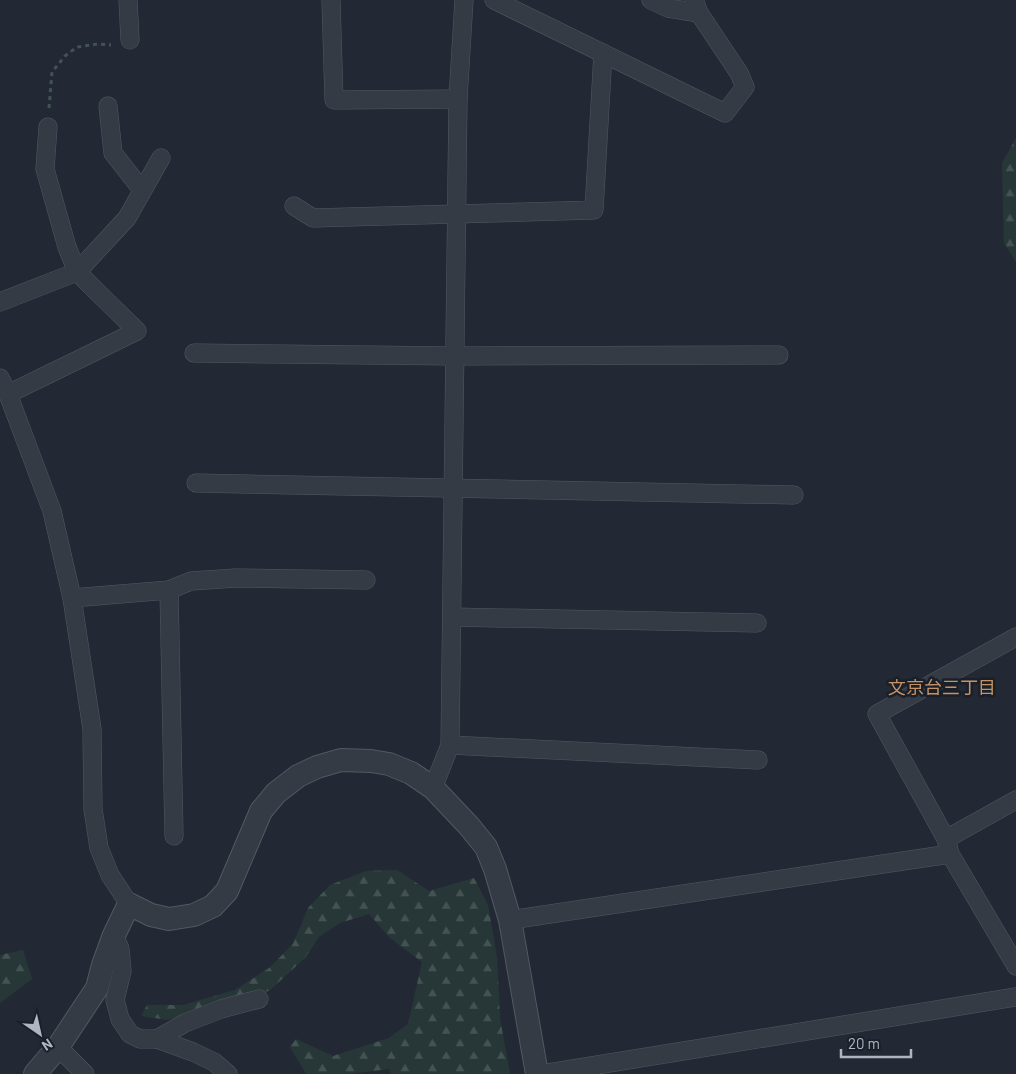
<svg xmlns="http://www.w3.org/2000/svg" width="1016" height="1074" font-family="Barlow,'Noto Sans JP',sans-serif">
	<defs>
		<pattern id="forest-firs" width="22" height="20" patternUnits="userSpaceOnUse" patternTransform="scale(1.25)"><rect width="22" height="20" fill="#273737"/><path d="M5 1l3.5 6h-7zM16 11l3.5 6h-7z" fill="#445252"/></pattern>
	</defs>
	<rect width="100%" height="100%" fill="#222934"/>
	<g fill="url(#forest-firs)">
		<path d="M1016,138v124l-12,-19 -2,-80z"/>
		<path d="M397,870l32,21 45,-13 14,27 9,52 3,61 10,56h-119l-2,-5 -40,5h-43l-16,-27 6,-8 37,17 56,-18 19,-14 14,-62 -32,-24 -21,-24 -29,9 -21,14 -14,21 -36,33 -35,8 -66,21 -27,-4 6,-11h36l52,-15 34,-22 24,-24 15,-36 22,-23 36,-14z"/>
		<path d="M23,950l9,29 -32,24v-48z"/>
	</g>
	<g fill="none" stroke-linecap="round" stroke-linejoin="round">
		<g stroke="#525962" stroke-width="19">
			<g id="minor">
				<path d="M128,0l2,40"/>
				<path d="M331,0l3,100 124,-1"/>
				<path d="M494,0l231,113 20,-26 -6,-14 -40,-60 -5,-13"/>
				<path d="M651,0l17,8 31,5"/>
				<path d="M108,106l5,47 29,37"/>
				<path d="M294,206l19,12 281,-8 9,-157"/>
				<path d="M0,302l77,-30 -10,-25 -22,-78 3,-42"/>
				<path d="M194,353l260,3 325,-1"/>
				<path d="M0,378l8,16 44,117 20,87 20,131 1,80 6,39 11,27 19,29"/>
				<path d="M8,394l129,-63 -60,-59 50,-54 34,-60"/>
				<path d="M196,483l598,12"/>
				<path d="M169,590l5,246"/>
				<path d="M72,598l97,-8 22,-9 45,-3 130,2"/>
				<path d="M452,617l305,6"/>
				<path d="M1016,637l-139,77 69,125 4,15 66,112"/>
				<path d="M450,745l308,15"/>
				<path d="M433,788l17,-43 8,-646 6,-99"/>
				<path d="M946,839l70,-39"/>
				<path d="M510,920l440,-66"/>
				<path d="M114,935l6,14 2,22 -7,29 5,19 10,15 10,5h17l36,13 21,10 14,12"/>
				<path d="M157,1039l28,-16 36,-14 38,-10"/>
				<path d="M58,1047l27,27"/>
				<path d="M542,1074l474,-77"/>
			</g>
		</g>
		<g stroke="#525962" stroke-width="24">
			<path id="tertiary" d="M35,1074l23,-27 39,-59 6,-23 11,-30 15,-31 22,11 18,4 25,-4 19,-9 14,-15 34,-80 15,-18 22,-17 19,-9 24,-7 30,1 18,3 22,9 22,15 36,38 17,21 9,22 15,51 27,154"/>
		</g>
		<path stroke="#435254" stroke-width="3" stroke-dasharray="4 4" stroke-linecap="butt" d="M49,108l3,-36 13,-16 12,-9 21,-3 13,1"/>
		<use href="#minor" stroke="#353b44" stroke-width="18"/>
		<use href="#tertiary" stroke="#353b44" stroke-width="22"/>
	</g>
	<g text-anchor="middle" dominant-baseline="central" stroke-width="5" stroke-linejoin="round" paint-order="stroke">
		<g font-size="18" fill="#c59166" stroke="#1a2029">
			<text x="942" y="687">文京台三丁目</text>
		</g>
	</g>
	<g transform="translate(40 1034) rotate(146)" stroke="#1a2029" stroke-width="4" paint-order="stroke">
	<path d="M0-4L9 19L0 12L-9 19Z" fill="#afb6c1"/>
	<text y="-8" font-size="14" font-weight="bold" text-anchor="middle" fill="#afb6c1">N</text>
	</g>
	<path d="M841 1049v8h70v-8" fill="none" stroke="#afb6c1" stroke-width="2.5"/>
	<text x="848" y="1049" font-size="15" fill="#afb6c1" stroke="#1a2029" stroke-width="4" paint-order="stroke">20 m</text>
</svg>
